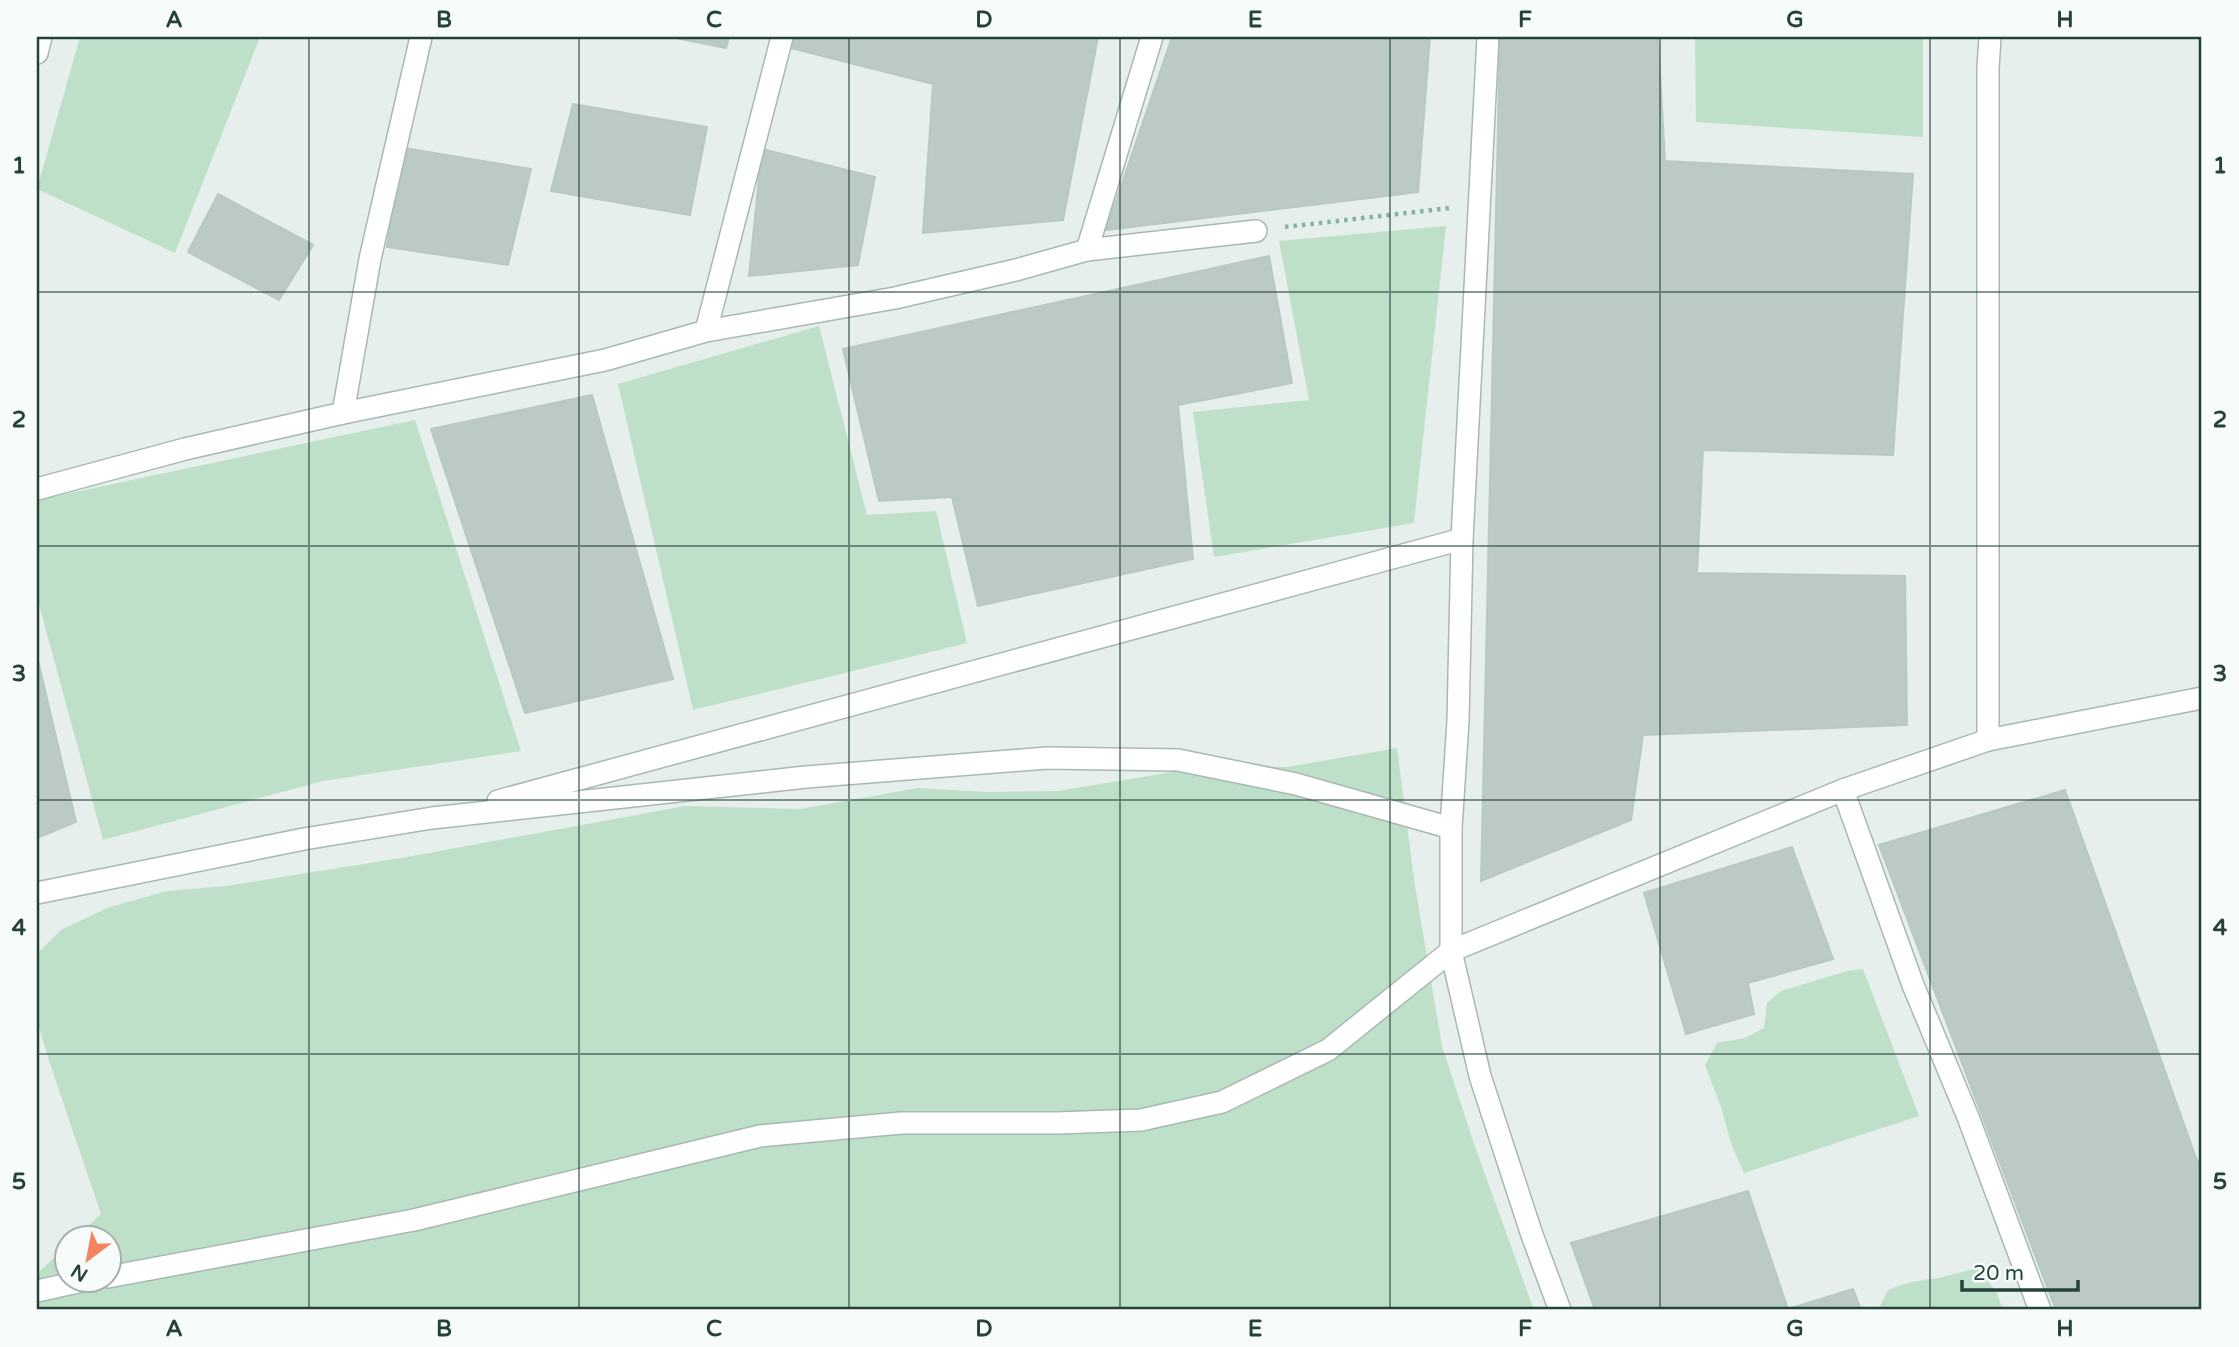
<svg xmlns="http://www.w3.org/2000/svg" width="2239" height="1347" font-family="'Varela Round',sans-serif">
	<rect width="100%" height="100%" fill="#e6efeb"/>
	<g fill="#bfe0c8">
		<path d="M80,37h180l-85,216 -138,-64z"/>
		<path d="M1695,37h228v100l-227,-15z"/>
		<path d="M1446,226l-32,297 -200,34 -21,-145 116,-12 -30,-159z"/>
		<path d="M819,326l48,189 69,-4 31,132 -274,67 -75,-326z"/>
		<path d="M415,420l106,331 -198,30 -220,59 -66,-243v-97z"/>
		<path d="M1397,748l17,131 28,167 30,92 62,172h-1497v-36l29,-28v34h42v-42h-33l26,-24 -52,-153 -12,-41v-66l24,-24 46,-22 60,-17 59,-5 181,-29 278,-51 115,3 118,-21 69,4 71,-1 151,-25 78,1z"/>
		<path d="M1863,969l56,147 -175,57 -12,-27 -11,-39 -16,-42 12,-22 28,-5 19,-10 3,-25 14,-12 66,-20z"/>
		<path d="M1978,1268l19,25 6,17h-125l10,-20 23,-8 27,-4z"/>
	</g>
	<g fill="#bbcac4" stroke="#b8c9c2" stroke-width="2">
		<path d="M671,37h58l-3,11z"/>
		<path d="M790,37h308l-35,183 -140,13 10,-149 -146,-37z"/>
		<path d="M1172,37h258l-12,155 -312,38z"/>
		<path d="M1500,37h158l7,124 248,13 -20,281 -190,-5 -6,123 208,3 2,149 -264,10 -12,85 -150,61z"/>
		<path d="M573,104l134,23 -17,88 -139,-24z"/>
		<path d="M404,148l127,21 -23,96 -121,-18z"/>
		<path d="M762,149l113,28 -17,88 -109,11z"/>
		<path d="M218,194l95,51 -34,55 -91,-48z"/>
		<path d="M1269,256l23,127 -114,22 15,154 -215,47 -26,-109 -73,4 -36,-152z"/>
		<path d="M592,395l81,284 -148,34 -94,-284z"/>
		<path d="M37,656l39,166 -39,16z"/>
		<path d="M2065,790l132,371 5,-2v151h-146l-177,-465z"/>
		<path d="M1792,847l41,112 -85,24 6,31 -68,20 -42,-141z"/>
		<path d="M1748,1191l40,118 65,-20 8,21h-266l-24,-67z"/>
	</g>
	<g fill="none" stroke-linecap="round" stroke-linejoin="round">
		<g stroke="#a8b8b2" stroke-width="24">
			<g id="street">
				<path d="M1488,37l-26,502 -4,182 -7,107v123l29,125 52,159 28,75"/>
				<path d="M37,53l4,-16"/>
				<path d="M1087,250l169,-19"/>
				<path d="M706,331l76,-294"/>
				<path d="M343,413l27,-154 51,-222"/>
				<path d="M37,489l148,-40 158,-36 262,-53 101,-29 189,-33 121,-28 71,-20 65,-213"/>
				<path d="M1988,740v-672l2,-31"/>
				<path d="M1843,790l70,195 55,132 72,193"/>
				<path d="M498,801l964,-262"/>
				<path d="M37,893l267,-54 128,-21 374,-41 241,-19 131,2 118,24 155,44"/>
				<path d="M108,1277l306,-57 346,-84 141,-13h156l84,-3 81,-18 106,-52 123,-99 392,-161 145,-50 214,-42"/>
				<path d="M37,1291l50,-11"/>
			</g>
		</g>
		<path stroke="#86b3a5" stroke-width="4.5" stroke-dasharray="3.5 5" stroke-linecap="butt" d="M1285,227l165,-19"/>
		<use href="#street" stroke="#fff" stroke-width="21"/>
	</g>
	<path fill="none" stroke="#24423a" stroke-width="2" stroke-opacity="0.55" d="M309,37v1273M579,37v1273M849,37v1273M1120,37v1273M1390,37v1273M1660,37v1273M1930,37v1273M37,292h2165M37,546h2165M37,800h2165M37,1054h2165"/>
	<rect width="2239" height="1347" fill="none" stroke="#f7fbf9" stroke-width="77"/>
	<g transform="translate(88 1259) rotate(212)"><circle r="33" fill="#f7fbf9" stroke="#a3b1ad" stroke-width="2"/>
	<path d="M0-5L12 26L0 18L-12 26Z" fill="#f4845f"/>
	<text y="-10" font-size="19" font-weight="bold" text-anchor="middle" fill="#24423a">N</text>
	</g>
	<path d="M1962 1280v10h116v-10" fill="none" stroke="#24423a" stroke-width="3.5"/>
	<text x="1973" y="1280" font-size="21" fill="#24423a" stroke="#f7fbf9" stroke-width="5" paint-order="stroke">20 m</text>
	<rect x="38" y="38" width="2162" height="1270" fill="none" stroke="#24423a" stroke-width="2.5"/>
	<g font-size="23" text-anchor="middle" font-weight="bold" fill="#24423a">
		<text x="174" y="27">A</text>
		<text x="444" y="27">B</text>
		<text x="714" y="27">C</text>
		<text x="984" y="27">D</text>
		<text x="1255" y="27">E</text>
		<text x="1525" y="27">F</text>
		<text x="1795" y="27">G</text>
		<text x="2065" y="27">H</text>
		<text x="19" y="173">1</text>
		<text x="2220" y="173">1</text>
		<text x="19" y="427">2</text>
		<text x="2220" y="427">2</text>
		<text x="19" y="681">3</text>
		<text x="2220" y="681">3</text>
		<text x="19" y="935">4</text>
		<text x="2220" y="935">4</text>
		<text x="19" y="1189">5</text>
		<text x="2220" y="1189">5</text>
		<text x="174" y="1336">A</text>
		<text x="444" y="1336">B</text>
		<text x="714" y="1336">C</text>
		<text x="984" y="1336">D</text>
		<text x="1255" y="1336">E</text>
		<text x="1525" y="1336">F</text>
		<text x="1795" y="1336">G</text>
		<text x="2065" y="1336">H</text>
	</g>
</svg>
